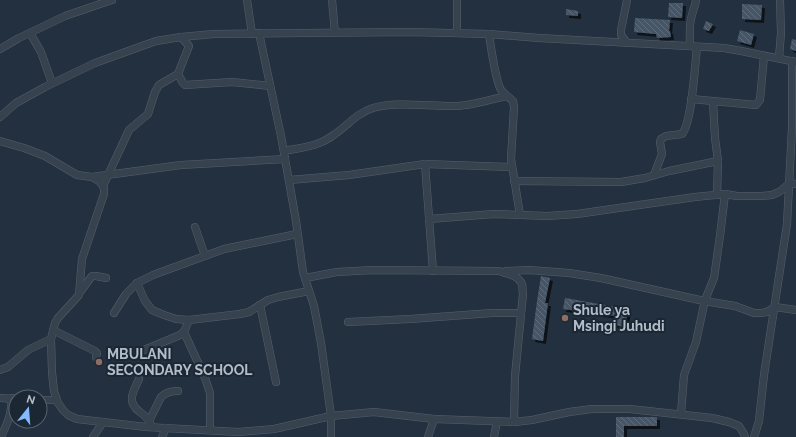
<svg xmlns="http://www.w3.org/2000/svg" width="796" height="437" font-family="Raleway,sans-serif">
	<defs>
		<pattern id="building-back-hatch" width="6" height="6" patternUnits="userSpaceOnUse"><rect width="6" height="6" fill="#465666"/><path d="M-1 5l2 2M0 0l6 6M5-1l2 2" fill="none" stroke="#5e6c7b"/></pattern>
		<filter id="shadow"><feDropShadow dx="3" dy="3" stdDeviation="0" flood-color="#0009"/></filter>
	</defs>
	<rect width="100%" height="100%" fill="#23303f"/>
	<g fill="url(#building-back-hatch)" filter="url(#shadow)">
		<path d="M669,3h14l-1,15 -14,-1z"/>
		<path d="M742,4l20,1 -1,15 -19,-1z"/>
		<path d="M566,9l12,2v5l-12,-1z"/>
		<path d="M635,18l35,2 -1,11h1l1,6 -14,1 -1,-4 -22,-2z"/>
		<path d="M706,21l7,3 -4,7 -6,-2z"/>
		<path d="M740,30l14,4 -3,11 -14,-4z"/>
		<path d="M792,39l4,1v11l-6,-2z"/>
		<path d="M541,276l9,2 -5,25h3l-5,38 -11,-2 5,-38z"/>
		<path d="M565,298l63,11 -3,18 -11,-2 1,-9 -52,-7z"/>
		<path d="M616,417h41v9h-33v11h-8z"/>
	</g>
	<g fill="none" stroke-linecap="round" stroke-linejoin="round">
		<g stroke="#55606d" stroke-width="8">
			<g id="minor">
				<path d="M247,0l5,34"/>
				<path d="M332,0l3,33"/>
				<path d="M627,0l-6,30v5l6,8"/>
				<path d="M30,33l11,19 11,31"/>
				<path d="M259,33l22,103 15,85 7,51 11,34 7,37 10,73v21"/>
				<path d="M457,33v-33"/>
				<path d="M489,34c2,13 6,45 12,56 4,5 8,7 12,11l1,6 -3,52 9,56"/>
				<path d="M690,46c0,-9 -1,-18 1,-27 1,-6 4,-12 5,-19"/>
				<path d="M0,49l19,-11 46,-22 47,-16"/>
				<path d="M779,58l2,-25 -1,-33"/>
				<path d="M178,74l5,9 2,2 47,-3 38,4"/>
				<path d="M691,99l65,6 4,-5 4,-44"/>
				<path d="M713,102l2,36 3,23 -1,34"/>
				<path d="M0,117l16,-14 29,-16 50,-24 61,-22 25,-4 33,-3 196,-2 79,2 50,4 185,10 17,3 55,11"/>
				<path d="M0,141l24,7 21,8 32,19 15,2 7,4 4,5 1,3v5l-22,65 -3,36 -21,23 -3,5 -4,16 1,33 2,19 4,12 5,7 5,5 9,4 69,8 92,5 36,-3 57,-13 43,-4 60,7 80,3 18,-2 37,-8 23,-3h38l82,9 17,4 10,4 5,8 1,3"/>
				<path d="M284,151c20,-4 34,-4 51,-17 13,-9 22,-21 38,-26 25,-7 58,-1 85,-2 16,-1 32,-6 48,-10"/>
				<path d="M425,164l8,107"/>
				<path d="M654,175l8,-21 -2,-12 1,-3 5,-3 16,-2c10,-11 13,-70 15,-87"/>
				<path d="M92,177l89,-12 104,-6"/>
				<path d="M289,180l60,-5 76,-11 87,3"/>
				<path d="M514,181l107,1 24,-4 24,-7 49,-10"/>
				<path d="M103,186l26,-56 19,-16 7,-22 4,-7 19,-11 11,-28 -8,-9"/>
				<path d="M429,219l65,-5 53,2 30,-2 118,-17 30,-3 12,2h24l11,-1 7,-3 11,-9 6,1"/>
				<path d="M195,227l10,29"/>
				<path d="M506,271l23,-1 40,3 32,5 103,23 31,5 19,7h7l6,-1 8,-5 21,3"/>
				<path d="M305,278l32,-6 36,-2 126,1c8,3 19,4 23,13 1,3 0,7 1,10l-8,82 -1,46"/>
				<path d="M137,283l8,18 7,9 12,5 12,4 13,1 51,-6 9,-2 19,-12 10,-3 31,-6"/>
				<path d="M80,292l12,-16h4l10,2"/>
				<path d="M260,305l16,77"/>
				<path d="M114,313l12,-19 11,-11 16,-8 71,-26 73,-15"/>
				<path d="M348,322l62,-3 82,-6h29"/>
				<path d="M53,330l42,21 2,2 -1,4"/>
				<path d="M184,332l21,46 5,15v37"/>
				<path d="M144,350l36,-15 4,-3 5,-12"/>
				<path d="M0,370l8,-3 20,-17 23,-11"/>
				<path d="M139,379c-6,13 -13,23 1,33 6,4 9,8 12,15"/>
				<path d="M0,398l16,1"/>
				<path d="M40,400h17"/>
				<path d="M681,414l3,-39 12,-33 9,-42 9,-22 6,-42 5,-42"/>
				<path d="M149,421l12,-24c5,-5 10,-6 17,-6"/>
				<path d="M1,437c7,-15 10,-21 11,-39"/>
				<path d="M93,437l10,-15"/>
				<path d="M162,437l4,-9"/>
				<path d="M428,437l6,-18"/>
				<path d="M494,437l3,-16"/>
				<path d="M754,437l5,-16 5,-46 23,-151 5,-96v-67"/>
			</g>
		</g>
		<use href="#minor" stroke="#37424f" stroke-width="7"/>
	</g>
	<g fill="#8d6e63" stroke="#1c2734" stroke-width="1.5">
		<circle cx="565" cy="318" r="4"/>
		<circle cx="99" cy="362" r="4"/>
	</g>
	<g text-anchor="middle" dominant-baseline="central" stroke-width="4" stroke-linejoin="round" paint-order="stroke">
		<g font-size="14" font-weight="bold" fill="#b3bdca" stroke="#1c2734" text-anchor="start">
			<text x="573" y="310">Shule ya<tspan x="573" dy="16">Msingi Juhudi</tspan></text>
			<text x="107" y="354">MBULANI<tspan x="107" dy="16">SECONDARY SCHOOL</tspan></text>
		</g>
	</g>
	<g transform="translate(28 409) rotate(17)"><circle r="19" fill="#1c2734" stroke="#586370"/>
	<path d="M0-3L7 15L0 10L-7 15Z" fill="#84bafe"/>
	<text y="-6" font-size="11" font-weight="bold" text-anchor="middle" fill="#b3bdca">N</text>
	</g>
</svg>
